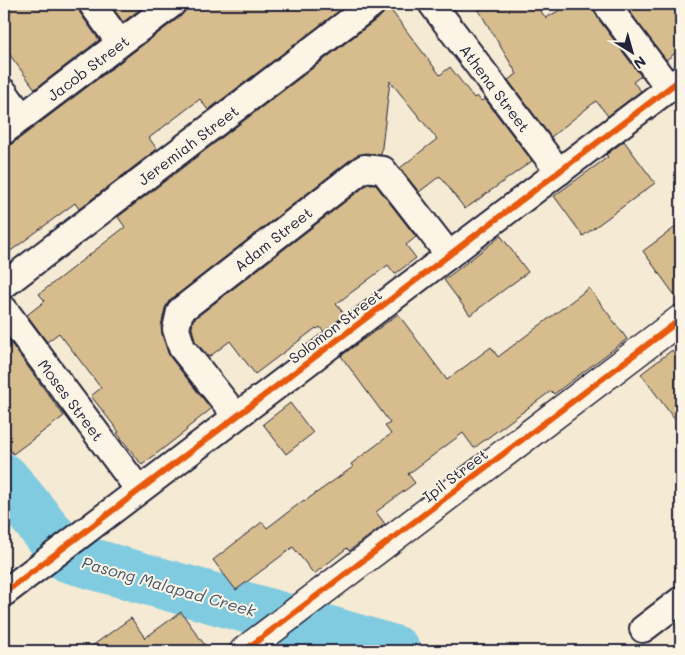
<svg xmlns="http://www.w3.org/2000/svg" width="685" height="655" font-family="Mali,sans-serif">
	<rect width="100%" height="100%" fill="#f5ead3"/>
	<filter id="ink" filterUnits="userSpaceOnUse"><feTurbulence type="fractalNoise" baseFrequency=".02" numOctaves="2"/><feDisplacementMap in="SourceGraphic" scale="10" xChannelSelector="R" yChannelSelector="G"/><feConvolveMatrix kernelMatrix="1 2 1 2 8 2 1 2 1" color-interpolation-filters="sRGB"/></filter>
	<g filter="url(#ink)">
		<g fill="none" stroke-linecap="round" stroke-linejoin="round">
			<path stroke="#80cbe0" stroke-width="51" d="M4,479l64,78 243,69 84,25"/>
		</g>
		<g fill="#d7bd8d" stroke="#22223b">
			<path d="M4,4h73l3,9 19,27 -64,49 -31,-42z"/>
			<path d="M110,4h37l-24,18z"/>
			<path d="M187,4h161l-140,106 -8,-11 -51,39 8,11 -78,60 -4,-6 -71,53v-106l177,-134 5,-6z"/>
			<path d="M475,4h60l11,14 24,-14h22l2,7 5,9 42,56 -8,6 8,9 -33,25 -12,-15 -45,36 -43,-57 9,-6z"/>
			<path d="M624,4h57v45l-15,11z"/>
			<path d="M387,5l53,70 10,-8 24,31 3,-2 4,5 4,-2 47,62 -67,48 -25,-33 -21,16 -19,-24 37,-29 -47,-58 -9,74 -15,-2 -11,3 -185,144 -5,8 -4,18 1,8 6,19 2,4 41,52 -25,20 1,1 -45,35 -25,-32 2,-1 -28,-36 10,-8 -42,-55 -12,9 -20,-27 18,-14 -6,-7 86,-67 -7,-10 263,-201 5,-6z"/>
			<path d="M624,141l31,42 -72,53 -29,-40 54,-39 -2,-2z"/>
			<path d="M368,184h7l41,53 -10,8 10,13 -21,16 -7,-9 -52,39 9,11 -21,17 -4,-5 -3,2 -1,-1 -61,46 -25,-33 -21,16 -14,-16 -3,-13 1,-8z"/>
			<path d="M681,223v81l-38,-53z"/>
			<path d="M501,236l27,36 -58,43 -26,-35z"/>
			<path d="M589,288l38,51 -73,55 -3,-3 -77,57 -11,-15 -55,41 7,9 -39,29 9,12 -36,27 -2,-3 -33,26 -21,-27 -57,43 -23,-30 49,-38 5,6 37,-28 1,1 48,-34 -2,-3 40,-30 -6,-8 5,-3 -49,-67 57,-42 49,66 44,-33 7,10z"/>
			<path d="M4,334l60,82 -51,38 -9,-13z"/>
			<path d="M672,350l9,13v65l-40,-54z"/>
			<path d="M290,403l23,30 -27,21 -23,-30z"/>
			<path d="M181,612l28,39h-124l46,-33 14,20z"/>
		</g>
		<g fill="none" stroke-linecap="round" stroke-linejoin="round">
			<g stroke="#22223b" stroke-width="30">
				<g id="street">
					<path d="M92,4l28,39"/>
					<path d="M432,4l127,168"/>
					<path d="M607,4l4,7 58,77"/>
					<path d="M4,92l18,25"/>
					<path d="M4,131l168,-127"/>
					<path d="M4,285l368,-281"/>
					<path d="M4,309l135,181"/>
					<path d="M236,416l-54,-68 -6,-19 4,-18 184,-143 19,2 66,85"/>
					<path d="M4,593l677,-514"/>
					<path d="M643,629l38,-29"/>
				</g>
			</g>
			<g stroke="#22223b" stroke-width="31">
				<path id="secondary" d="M244,651l437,-332"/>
			</g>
			<use href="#street" stroke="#fcf5e5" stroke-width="26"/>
			<use href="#secondary" stroke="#fcf5e5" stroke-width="28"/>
			<g stroke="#fcf5e5" stroke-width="9">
				<g id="cycleway">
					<path d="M4,593l677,-514"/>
					<path d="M244,651l437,-332"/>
				</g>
			</g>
			<use href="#cycleway" stroke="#e8590c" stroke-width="6"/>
		</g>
	</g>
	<g text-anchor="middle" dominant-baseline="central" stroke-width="4" stroke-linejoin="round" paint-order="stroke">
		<g font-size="15" fill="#22223b" stroke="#fcf5e5">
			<text transform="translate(88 68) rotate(-37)">Jacob Street</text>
			<text transform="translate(495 88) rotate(53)">Athena Street</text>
			<text transform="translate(188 145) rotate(-37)">Jeremiah Street</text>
			<text transform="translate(273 239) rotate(-38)">Adam Street</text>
			<text transform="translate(335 326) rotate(-37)">Solomon Street</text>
			<text transform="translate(71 400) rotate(53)">Moses Street</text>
			<text transform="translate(455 475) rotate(-37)">Ipil Street</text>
		</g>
		<g font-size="16" font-style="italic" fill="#3e556d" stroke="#fcf5e5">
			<text transform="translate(169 586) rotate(16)">Pasong Malapad Creek</text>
		</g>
	</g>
	<rect width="685" height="655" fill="none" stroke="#fcf5e5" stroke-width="20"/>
	<rect x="10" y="10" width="665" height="635" fill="none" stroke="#22223b" stroke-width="2" filter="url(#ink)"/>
	<g transform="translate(632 52) rotate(143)" stroke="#fcf5e5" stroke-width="4" paint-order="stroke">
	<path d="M0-4L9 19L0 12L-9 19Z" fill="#22223b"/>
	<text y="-8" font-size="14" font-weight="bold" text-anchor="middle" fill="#22223b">N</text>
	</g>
</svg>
